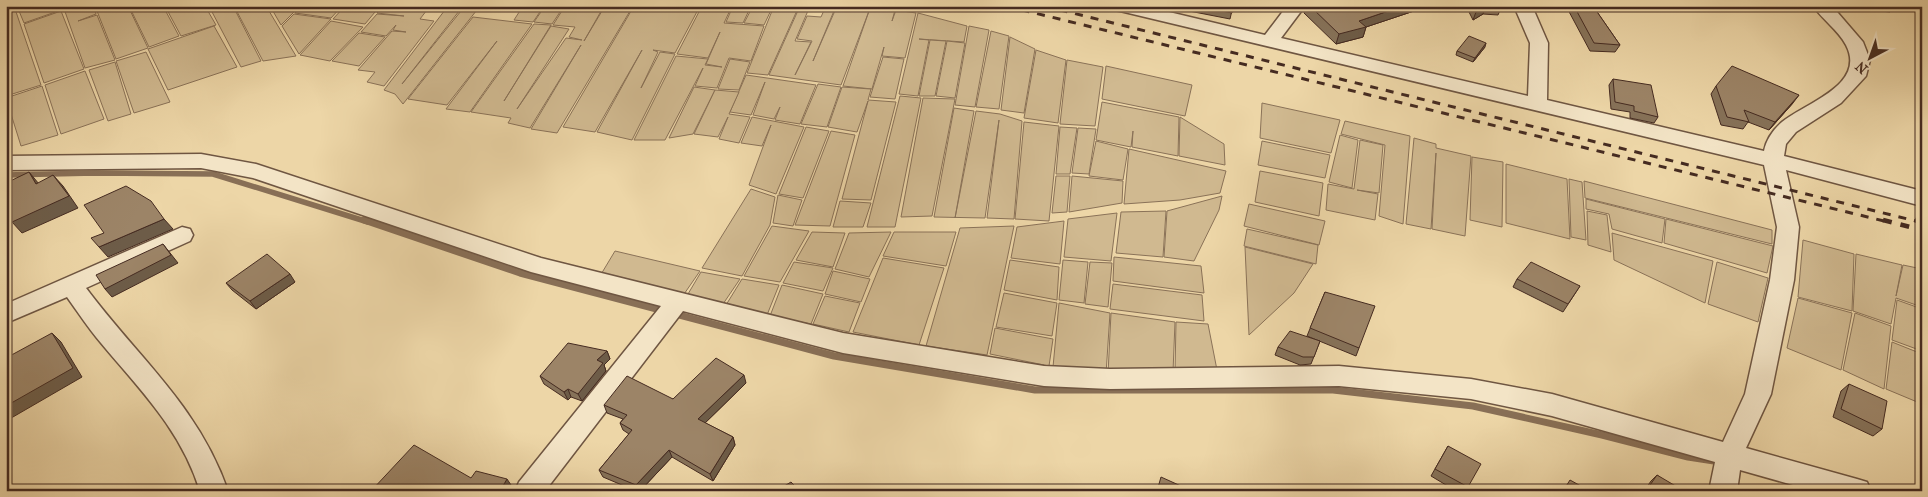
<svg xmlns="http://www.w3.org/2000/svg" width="1928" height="497" font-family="'IM FELL French Canon',serif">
	<rect width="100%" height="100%" fill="#edd6a7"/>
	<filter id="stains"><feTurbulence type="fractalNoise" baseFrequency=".004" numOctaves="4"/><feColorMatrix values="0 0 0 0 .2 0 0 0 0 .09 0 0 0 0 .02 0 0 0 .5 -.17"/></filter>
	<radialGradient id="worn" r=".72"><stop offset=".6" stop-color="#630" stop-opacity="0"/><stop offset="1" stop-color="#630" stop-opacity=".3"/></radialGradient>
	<g fill="#d0b990" stroke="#8a7258">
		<path d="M6,6h8l27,79 -35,11z"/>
		<path d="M17,6h43l1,4 -37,13z"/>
		<path d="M63,6h31l2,8 -18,7 19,-6 18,45 -30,8z"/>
		<path d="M95,6h33l20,42 -32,11z"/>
		<path d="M129,6h34l16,30 -30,11z"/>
		<path d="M165,6h40l11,19 -35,11z"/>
		<path d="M233,6l28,55 -20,6 -30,-57 12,-4z"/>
		<path d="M234,6h32l30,50 -33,5z"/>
		<path d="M270,6h30l-19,19z"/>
		<path d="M302,6h40l-11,12 -36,-5z"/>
		<path d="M345,6h35l-15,18 -32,-5z"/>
		<path d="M383,6h27l-2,5 3,-5h19l-10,13 14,2 -50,65 -17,-4 8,-10 -17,-2 34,-39 14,1 -13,-2 3,-5 -10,11 -25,-4 16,-18 27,2 -27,-3z"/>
		<path d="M448,6h15l-61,78 63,-78h15l-77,98 -8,-10 -11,-4z"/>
		<path d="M523,6h21l-11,16 -19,-2z"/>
		<path d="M545,6h19l-12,18 -18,-2z"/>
		<path d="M565,6h39l-20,35 21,-35h28l-76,127 -26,-4 50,-84 -51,83 -22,-5 3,-5 -40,-6 63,-88 17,1 -47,76 47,-75 18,3 -52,80 49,-71 16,2 -13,-3 6,-10 -22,-2z"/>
		<path d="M634,6h66l-25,47 -22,-3 5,2 -17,36 19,-36 15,2 -43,86 -35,-8 45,-82 -47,82 -32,-5z"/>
		<path d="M702,6h30l-8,17 40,3 -13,35 -22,-3 -12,30 -22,-2 8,-18 -38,72h-31l42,-84 32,3 -3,6 17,2 -16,-3 14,-32 -12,26 -31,-4z"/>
		<path d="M733,6h18l-8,17 -17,-1z"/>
		<path d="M753,6h20l-9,19 -20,-2z"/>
		<path d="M774,6h25l-31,69 -21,-2z"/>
		<path d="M800,6h10l-15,35 16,1 -16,33 17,-34 -15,-2 10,-23 14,1 5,-11h10l-23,55 24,-55h42l16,4 -3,11 4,-11 20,3 -11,45 -23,-2 2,-9 -12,42 -29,-3 26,-75 -28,74 -72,-10z"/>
		<path d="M61,11l23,58 -40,14 -20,-59z"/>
		<path d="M918,13l49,13 -3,16 -45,-3 10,1 -11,56 -19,-2z"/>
		<path d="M294,14l37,5 -32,35 -17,-28z"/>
		<path d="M473,17l59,7 -62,88 -24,-3 51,-68 -50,64 -39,-6z"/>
		<path d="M331,21l32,6 -33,34 -30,-6z"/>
		<path d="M214,26l23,41 -69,23 -20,-41z"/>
		<path d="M969,26l20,4 -14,77 -20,-2z"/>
		<path d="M991,31l18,5 -10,73 -23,-2z"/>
		<path d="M359,33l26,4 -26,29 -27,-5z"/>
		<path d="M1010,37l25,12 -11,64 -23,-3z"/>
		<path d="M930,40l16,1 -11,55h-16z"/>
		<path d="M947,41l18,2 -10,55 -19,-2z"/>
		<path d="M1036,50l30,10 -8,63 -34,-5z"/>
		<path d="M146,52l24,50 -36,11 -18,-52z"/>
		<path d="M883,57l21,2 -9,40 -25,-2z"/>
		<path d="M730,59l20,3 -11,28 -21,-1z"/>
		<path d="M1067,60l36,7 -8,59 -35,-2z"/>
		<path d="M115,62l16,52 -23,7 -19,-51z"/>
		<path d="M1106,66l86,19 -7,31 -83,-17z"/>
		<path d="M85,71l19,48 -43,15 -16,-49z"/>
		<path d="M746,75l70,10 -16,39 -25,-4 5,-13 -6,12 -21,-4 12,-33 -14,33 -21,-3z"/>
		<path d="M818,84l23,3 -14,40 -26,-3z"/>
		<path d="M42,86l16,49 -37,11 -15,-48z"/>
		<path d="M694,87l21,3 -22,44 -24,4z"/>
		<path d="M842,87l29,2 -3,11 28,2 -25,98 -29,-1 26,-98 -11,31 -29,-5z"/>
		<path d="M715,90l24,2 -10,22 21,3 -11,26 -20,-4 9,-22 -10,20 -24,-3z"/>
		<path d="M900,96l21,2 -26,129h-28z"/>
		<path d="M923,98l32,1 -23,117 -31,1z"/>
		<path d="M1102,102l77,15 -1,39 -46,-9 1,-16 -2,16 -35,-7z"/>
		<path d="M1262,103l78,17 -9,33 -71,-15z"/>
		<path d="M954,108l20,3 -19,107 21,-107 24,3 22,7 -8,98 -27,-1 12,-98 -14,98 -51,-1z"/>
		<path d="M752,117l52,10 -28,67 -27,-9 22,-60 -9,21 -21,-3z"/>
		<path d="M1180,117l44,27 1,21 -46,-9z"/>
		<path d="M1345,121l65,15 -7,88 -24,-8 6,-71 -44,-11z"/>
		<path d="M1024,122l35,4 -10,95 -34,-2z"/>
		<path d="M806,127l23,4 -26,67 -24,-4z"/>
		<path d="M1060,127l17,1 -7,46h-14z"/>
		<path d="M1078,128l18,1 -7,45 -17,-1z"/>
		<path d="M831,131l24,4 -25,91 -35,-1z"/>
		<path d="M1340,135l18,5 -6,48 -23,-6z"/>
		<path d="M1414,138l22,6v4l35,8 -6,80 -33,-7 4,-76 -5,76 -25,-5z"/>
		<path d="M1360,140l23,5 -4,48 -22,-3 21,4 -3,26 -49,-10 2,-26 26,5z"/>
		<path d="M1096,141l32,8 -5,31 -34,-4z"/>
		<path d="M1262,141l68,14 -5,23 -67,-13z"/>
		<path d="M1129,149l97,22 -6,22 -40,7 -56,4z"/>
		<path d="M1472,157l31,5 -1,65 -32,-7z"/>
		<path d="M1506,164l61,15 3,60 -64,-16z"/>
		<path d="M1260,171l63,12 -4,33 -64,-14z"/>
		<path d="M1056,176h14l-3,36 -15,1z"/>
		<path d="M1072,176l51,5 -1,22 -53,9z"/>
		<path d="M1569,179l13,3 4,58 -15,-3z"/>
		<path d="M1584,181l188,49v14l-187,-46z"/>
		<path d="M751,189l24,8 -5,28 -28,51 -40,-8z"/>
		<path d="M778,195l24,5 -9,26 -20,-3z"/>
		<path d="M1222,196l-3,14 -25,51 -30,-4 3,-46z"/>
		<path d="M1586,199l79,20 -3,24 -50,-14 -3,-15 -23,-5z"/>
		<path d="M840,201l31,2 -8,24h-30z"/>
		<path d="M1249,204l76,17 -6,24 -75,-19z"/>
		<path d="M1166,211l-3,46 -47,-4 5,-41z"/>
		<path d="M1587,211l20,4 4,37 -23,-7z"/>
		<path d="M1117,213l-6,48 -47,-4 4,-38z"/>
		<path d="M1666,219l107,27 -6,27 -103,-30z"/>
		<path d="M1064,221l-4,43 -49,-6 6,-31z"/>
		<path d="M772,226l37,5 -29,51 -36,-6z"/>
		<path d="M1014,226l-27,129 -61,-9 34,-118z"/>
		<path d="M1247,229l71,16 -2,19 -72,-18z"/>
		<path d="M812,232l33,1 -12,34 -37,-7z"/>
		<path d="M891,232l-22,45 -34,-8 14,-36z"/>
		<path d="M894,232h62l-10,34 -63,-10z"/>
		<path d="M1612,233l101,28 -8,42 -91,-43z"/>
		<path d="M1803,240l51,14 -2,57 -54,-14z"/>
		<path d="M1245,247l68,17 -19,29 -45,42z"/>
		<path d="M615,251l85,20 -18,26 -82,-21z"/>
		<path d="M1856,254l46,11 -6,31 7,-31 19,4v38l-26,-9 -5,26 -38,-13z"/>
		<path d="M1114,257l87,9 3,27 -91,-12z"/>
		<path d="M883,258l61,10 -25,77 -66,-13z"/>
		<path d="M1010,260l49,7 -2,33 -53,-10z"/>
		<path d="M1063,260l25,2 -4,41 -25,-3z"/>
		<path d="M794,262l39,6 -10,23 -40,-8z"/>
		<path d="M1090,262l22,1 -4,44 -23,-3z"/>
		<path d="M1717,262l51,16 -10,44 -50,-18z"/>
		<path d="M833,271l37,8 -9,23 -36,-8z"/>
		<path d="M701,272l39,7 -17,25 -35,-10z"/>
		<path d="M742,279l37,6 -12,30 -41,-10z"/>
		<path d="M1113,284l89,11 2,26 -94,-12z"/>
		<path d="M782,285l41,9 -12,30 -41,-8z"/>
		<path d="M1004,293l53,10 -5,33 -56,-9z"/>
		<path d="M825,296l35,7 -11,29 -36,-8z"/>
		<path d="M1798,298l54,15 -11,57 -54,-22z"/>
		<path d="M1897,300l25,9v42l-30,-11z"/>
		<path d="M1059,303l51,10 -4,61 -53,-7z"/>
		<path d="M1111,313l64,9 -2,50 -65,2z"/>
		<path d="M1855,313l36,13 -7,63 -41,-19z"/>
		<path d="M1176,322l32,2 9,46 -42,2z"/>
		<path d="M995,328l58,11 -4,27 -59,-12z"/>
		<path d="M1892,342l30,12v50l-36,-15z"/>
	</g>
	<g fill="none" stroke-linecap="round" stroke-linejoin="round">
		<path stroke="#886f56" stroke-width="5.5" d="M6,175l89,-2 118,1 155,48"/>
		<path stroke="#886f56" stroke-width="7" d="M364,220l156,53 314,83 201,34h298l140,16 129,29 86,22 26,4"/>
		<g stroke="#6f5642" stroke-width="3">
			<g id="minor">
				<path d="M1111,6h33l121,29 22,-29h18l-24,32 247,58 2,-53 -16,-37h18l16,37 -1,57 217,51c2,-11 10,-22 18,-29 23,-19 85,-37 64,-77 -8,-15 -23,-25 -33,-39h19l31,36 7,18 -4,16 -25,27 -45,29 -10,12 -2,12 138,35v15l-136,-36 13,57 -5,53 -23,114 -25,54 111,31 10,3 4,9h-57l-74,-21 -3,21h-28l6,-29 -163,-46 -81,-17 -132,-13 -229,3 -66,-3 -201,-33 -160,-42 -138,180h-30l4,-9 142,-176 -130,-34 -278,-94 -52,-10 -195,2v-14l195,-2 55,10 285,94 302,75 201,33 66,3 229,-3 132,13 81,15 171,48 22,-48 25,-114 7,-53 -13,-62 -644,-154 -6,-1z"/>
				<path d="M182,227l8,2 3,6 -3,6 -104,47c52,70 112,117 142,203h-28c-19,-61 -59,-100 -99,-148 -13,-15 -23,-31 -34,-46l-61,26v-19z"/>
			</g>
		</g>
		<use href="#minor" fill="#f3e4c6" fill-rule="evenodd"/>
		<g stroke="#452b21" stroke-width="3" stroke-dasharray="8 8" stroke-linecap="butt">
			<path d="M1006,6l882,216"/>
			<path d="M1044,6l876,216"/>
		</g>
		<g stroke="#452b21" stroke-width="4.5" stroke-dasharray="9 9" stroke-linecap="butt">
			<path d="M1883,220l39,10"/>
			<path d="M1915,220l7,2"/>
		</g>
	</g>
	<g fill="#867259" stroke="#452b21">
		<path d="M1170,6h63l-3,13 -46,-9z"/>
		<path d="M1306,6h110l-2,5 -48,16 -3,10 -27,7 -32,-31z"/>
		<path d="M1466,6h35v2l-3,7 -15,-1 -10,6z"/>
		<path d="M1566,6h27l27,39 -5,7 -25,-1z"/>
		<path d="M1851,6h44l-5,6 -38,-4z"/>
		<path d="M1485,47l-12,15 -17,-7 1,-4z"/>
		<path d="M1613,79l45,38 -4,6 -24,-5v-6l-19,-3 -2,-24z"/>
		<path d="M1716,86l77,17 -24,27 -21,-8 -5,7 -22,-4 -10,-31z"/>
		<path d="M1517,279l63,7 -17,26 -50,-25z"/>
		<path d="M295,282l-39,27 -24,-19 -6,-7z"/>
		<path d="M1325,292l34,56 -3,8 -49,-20z"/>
		<path d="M1320,341l-9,23 -11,1 -25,-10 3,-8z"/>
		<path d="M607,351l3,8 -6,6 2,6 -24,30 -11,-4 -3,3 -24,-16 -4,-8z"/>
		<path d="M746,383l-41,40 28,14 2,8 -22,36 -41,-24 -32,34h-4l-33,-14 -4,-7 30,-36 -6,-4 -3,-7 3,-4 -16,-6 -3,-8 69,-6z"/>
		<path d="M1849,384l33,45 -9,7 -40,-19 8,-26z"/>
		<path d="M1448,446l20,41 -2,4h-10l-25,-15z"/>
		<path d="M1657,475l21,16h-34l7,-10z"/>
	</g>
	<g fill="#6d5c48" stroke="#452b21">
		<path d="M1403,6h13l-2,5 -48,16 -3,10 -27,7 3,-10 20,-13z"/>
		<path d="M1486,6l-3,8 -10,6 3,-8z"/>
		<path d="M1486,43l-1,4 -12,15 2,-4z"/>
		<path d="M1799,95l-6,8 -24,27 6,-8z"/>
		<path d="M29,172l10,12h-3z"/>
		<path d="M53,175l10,11 15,22 -56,25 -10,-11z"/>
		<path d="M164,219l9,10 -65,28 -9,-10z"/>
		<path d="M163,244l15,19 -66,34 -7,-8z"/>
		<path d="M290,274l5,8 -39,27 -6,-8z"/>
		<path d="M52,333l9,9 21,35 -76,44v-15z"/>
		<path d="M607,351l3,8 -6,6 2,6 -24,30 -4,-7 19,-34z"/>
		<path d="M744,375l2,8 -45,44 -3,-8z"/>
		<path d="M568,389l3,8 -3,3 -4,-8z"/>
		<path d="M733,437l2,8 -22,36 -3,-7z"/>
		<path d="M669,450l3,7 -32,34h-1l-3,-6z"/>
		<path d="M507,479l6,9 -2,3h-11z"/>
	</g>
	<g fill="#9c8467" stroke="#452b21">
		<path d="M1196,6h37l-1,7z"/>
		<path d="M1310,6h93l-44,15 7,6 -27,7z"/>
		<path d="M1473,6h13l-10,6z"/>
		<path d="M1488,6h13v2z"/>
		<path d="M1574,6h19l27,39 -26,-2z"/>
		<path d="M1469,36l17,7 -11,15 -18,-7z"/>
		<path d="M1732,66l67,29 -24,27 -31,-12 5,12 -22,-5 -11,-31z"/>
		<path d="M1613,79l38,6 7,32 -24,-6v-5l-19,-4z"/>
		<path d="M29,172l7,12 17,-9 16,21 -57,26 -6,-11v-28z"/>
		<path d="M126,186l25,15 13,18 -65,28 -8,-9 13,-5 -20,-28z"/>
		<path d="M163,244l8,11 -66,34 -9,-14z"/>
		<path d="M267,254l23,20 -40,27 -24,-18z"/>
		<path d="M1531,262l49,24 -12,18 -51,-25z"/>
		<path d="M1325,292l50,14 -16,42 -49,-20z"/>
		<path d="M1290,331l30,10 -6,16h-11l-25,-10z"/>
		<path d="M52,333l21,35 -67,38v-48z"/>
		<path d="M568,343l39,8 -10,9 6,3 -25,31 -10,-5 -4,3 -24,-16z"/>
		<path d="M716,358l28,17 -46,44 35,18 -23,37 -41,-24 -33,35 -37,-15 33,-40 -12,-7 7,-8 -23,-10 23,-29 46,23z"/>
		<path d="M1849,384l38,17 -5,28 -41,-20z"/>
		<path d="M414,445l57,33 5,-7 31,8 -7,12h-129z"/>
		<path d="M1448,446l33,18 -13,23 -33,-18z"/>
		<path d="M1657,475l22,13 -1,3h-32z"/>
		<path d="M1161,477l31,14h-35z"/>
		<path d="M1570,480l18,10 1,1h-26z"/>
		<path d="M791,482l9,9h-24z"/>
	</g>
	<rect width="1928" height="497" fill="none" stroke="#edd6a7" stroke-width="25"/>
	<rect x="8" y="8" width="1913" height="482" fill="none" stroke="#452b21" stroke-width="2.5"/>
	<rect x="12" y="12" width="1903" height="472" fill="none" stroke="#452b21"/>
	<g transform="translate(1870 58) rotate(221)" stroke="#f3e4c6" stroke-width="4" paint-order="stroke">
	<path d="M0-4L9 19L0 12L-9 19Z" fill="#452b21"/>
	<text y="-8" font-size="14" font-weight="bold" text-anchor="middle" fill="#452b21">N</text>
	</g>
	<rect width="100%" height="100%" filter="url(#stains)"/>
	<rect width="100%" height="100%" fill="url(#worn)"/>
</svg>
